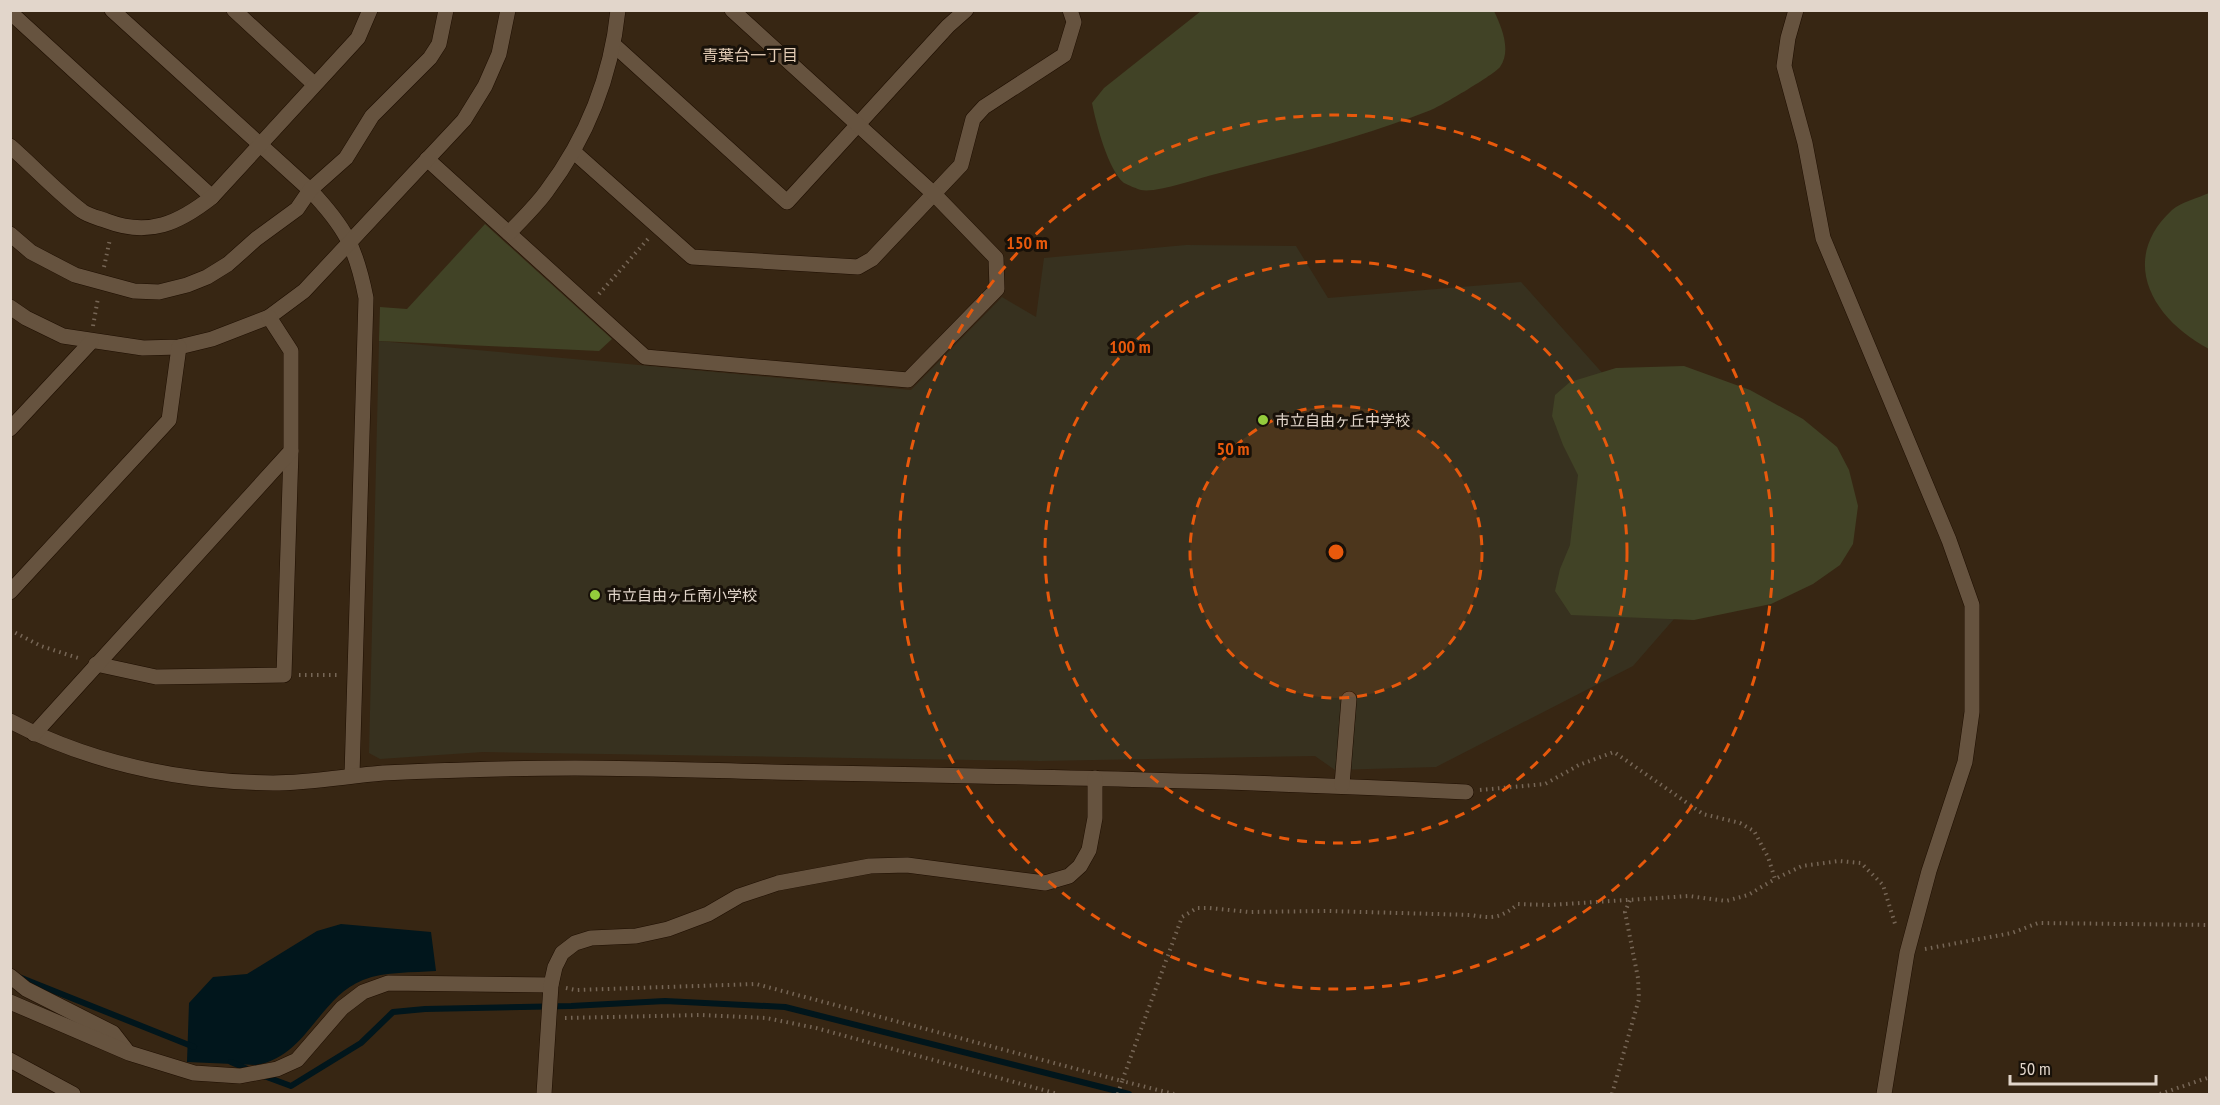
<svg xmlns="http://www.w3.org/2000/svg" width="2220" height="1105" font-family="'PT Sans Narrow','Noto Sans JP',sans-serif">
	<rect width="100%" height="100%" fill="#372613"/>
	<path fill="#37311f" d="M1186,245l110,1 32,52 193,-16 134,150 53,148 -75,86 -197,101 -101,3 -20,-14 -275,5 -557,-9 -103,7 -11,-6 10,-412 532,49 91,-93 34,20 8,-59z"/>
	<g fill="#414326">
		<path d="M1201,11h293c7,15 18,39 6,56 -5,7 -59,39 -69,43 -71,28 -145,46 -219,65 -16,4 -55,18 -71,15 -4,-1 -13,-5 -17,-7 -16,-13 -28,-60 -32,-80l12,-15z"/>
		<path d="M2209,193v156c-55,-29 -92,-88 -37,-139 9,-8 26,-12 37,-17z"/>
		<path d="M485,224l127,115 -13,12 -220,-10 1,-34 27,2z"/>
		<path d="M1684,366l66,24 53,29 34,28 12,23 9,36 -5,38 -13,21 -27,19 -42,20 -77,16 -123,-5 -16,-24 5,-22 10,-24 8,-70 -15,-30 -11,-29 3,-21 15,-13 46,-14z"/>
	</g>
	<path fill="#01161c" d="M341,924l90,8 5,39c-24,2 -50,0 -73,9 -45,18 -56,77 -107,85l-69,-3 2,-59 24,-26 34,-3 70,-43z"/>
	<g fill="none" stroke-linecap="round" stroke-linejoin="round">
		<g stroke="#01161c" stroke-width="6">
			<path d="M19,977l175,70"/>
			<path d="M231,1062l21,9"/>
			<path d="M264,1076l27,10 70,-43 32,-31 32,-3 146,-3 94,-5 120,6 344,87"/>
		</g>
		<g stroke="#1e0e00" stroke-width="16">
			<g id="minor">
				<path d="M112,10l198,180c35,37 46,57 56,108l-14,477"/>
				<path d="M234,10l80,74"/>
				<path d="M1796,10l-8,28 -4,28 21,77 18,95 126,302 23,65v107l-7,50 -36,109 -22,82 -23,141"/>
				<path d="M10,12l202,185"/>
				<path d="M614,45l173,157 161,-176 18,-16"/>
				<path d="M10,146c24,21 47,46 72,65 7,5 17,7 25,10 42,16 72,2 105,-24l146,-159 12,-28"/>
				<path d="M574,152l118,105 166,10 14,-8 89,-94 12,-46 11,-12 80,-52 10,-33 -4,-12"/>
				<path d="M427,159l218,198 263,23 89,-91 -1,-31 -62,-64 -202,-184"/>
				<path d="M509,233c12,-13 26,-26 37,-41 40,-53 65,-114 72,-182"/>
				<path d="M10,234l21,18 44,23 59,16 25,1 28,-7 20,-8 21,-13 28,-25 41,-30 13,-19 36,-32 26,-42 58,-58 9,-14 7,-34"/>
				<path d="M10,307l16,11 37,18 80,12 36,-1 33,-8 57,-22 35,-26 160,-171 21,-34 14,-32 9,-44"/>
				<path d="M10,429l81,-87"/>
				<path d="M10,592l159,-172 10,-73"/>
				<path d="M96,664l60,13 128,-2 7,-224"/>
				<path d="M10,721c82,43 171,61 263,62 37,0 74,-7 110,-10 64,-3 128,-5 192,-5 83,0 167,4 250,5 214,4 428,8 641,19"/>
				<path d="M34,734l257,-283v-100l-22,-34"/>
				<path d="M1342,785l7,-86"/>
				<path d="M10,976l16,13 87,44 14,18"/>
				<path d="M10,1002l119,51 65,20 46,3 37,-7 20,-9 45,-52 21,-16 25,-9 163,2"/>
				<path d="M10,1060l63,34"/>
				<path d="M544,1094l7,-109 4,-18 7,-14 13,-10 16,-5 45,-2 32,-7 40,-15 31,-18 39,-13 92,-17 37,-1 138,18 24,-7 11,-10 9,-16 6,-32v-40"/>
			</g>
		</g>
		<g stroke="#766656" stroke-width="4" stroke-dasharray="1.5 4.5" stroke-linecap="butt">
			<path d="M104,267l6,-28"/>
			<path d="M599,294l49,-55"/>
			<path d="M93,326l5,-28"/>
			<path d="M10,630l31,16 40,13"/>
			<path d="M299,675h40"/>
			<path d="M1480,790l65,-6 34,-19 35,-13 89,62 37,9 14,8 14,26 7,22 27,-13 37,-5 22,2 22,22 13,42"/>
			<path d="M1925,949l87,-16 26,-10 172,2"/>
			<path d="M566,988l10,2 180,-6 366,97 60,-164 15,-9h12l40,4 79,-1 143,4c22,4 30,3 47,-11l31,1 140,-9 37,5 22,-6 27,-16"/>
			<path d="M565,1018l136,-3 65,3 50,10 242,66"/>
			<path d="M1118,1094l4,-13 52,13"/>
			<path d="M1612,1094l27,-95 -1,-21 -13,-66 5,-12"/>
			<path d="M2160,1094l50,-17"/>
		</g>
		<use href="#minor" stroke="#66533f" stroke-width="15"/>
	</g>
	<circle cx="1336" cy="552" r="146" fill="#e8590c" fill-opacity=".12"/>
	<g fill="none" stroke="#e8590c" stroke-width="3" stroke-dasharray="10 8">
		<circle cx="1336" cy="552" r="146"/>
		<circle cx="1336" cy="552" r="291"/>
		<circle cx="1336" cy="552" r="437"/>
	</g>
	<g fill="#94cc3c" stroke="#181109" stroke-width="2">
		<circle cx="1263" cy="420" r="6"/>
		<circle cx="595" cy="595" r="6"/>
	</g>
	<g text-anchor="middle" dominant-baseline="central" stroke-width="6" stroke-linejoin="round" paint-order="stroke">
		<g font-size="15" fill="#e2d6cb" stroke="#181109" text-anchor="start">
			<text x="1275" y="420">市立自由ヶ丘中学校</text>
			<text x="607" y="595">市立自由ヶ丘南小学校</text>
		</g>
		<g font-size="16" fill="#e4cdb6" stroke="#181109">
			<text x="750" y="55">青葉台一丁目</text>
		</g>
	</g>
	<circle cx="1336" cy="552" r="9" fill="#e8590c" stroke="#181109" stroke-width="3"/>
	<g font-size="18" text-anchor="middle" font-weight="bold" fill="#e8590c" stroke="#181109" stroke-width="6" stroke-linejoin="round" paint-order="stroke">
		<text x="1027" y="249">150 m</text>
		<text x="1130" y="353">100 m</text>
		<text x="1233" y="455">50 m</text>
	</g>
	<rect width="2220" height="1105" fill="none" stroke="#e2d6cb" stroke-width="24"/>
	<path d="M2010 1075v9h146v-9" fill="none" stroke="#e2d6cb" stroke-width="3"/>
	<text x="2019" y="1075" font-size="18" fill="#e2d6cb" stroke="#181109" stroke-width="4.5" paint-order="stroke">50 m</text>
</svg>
